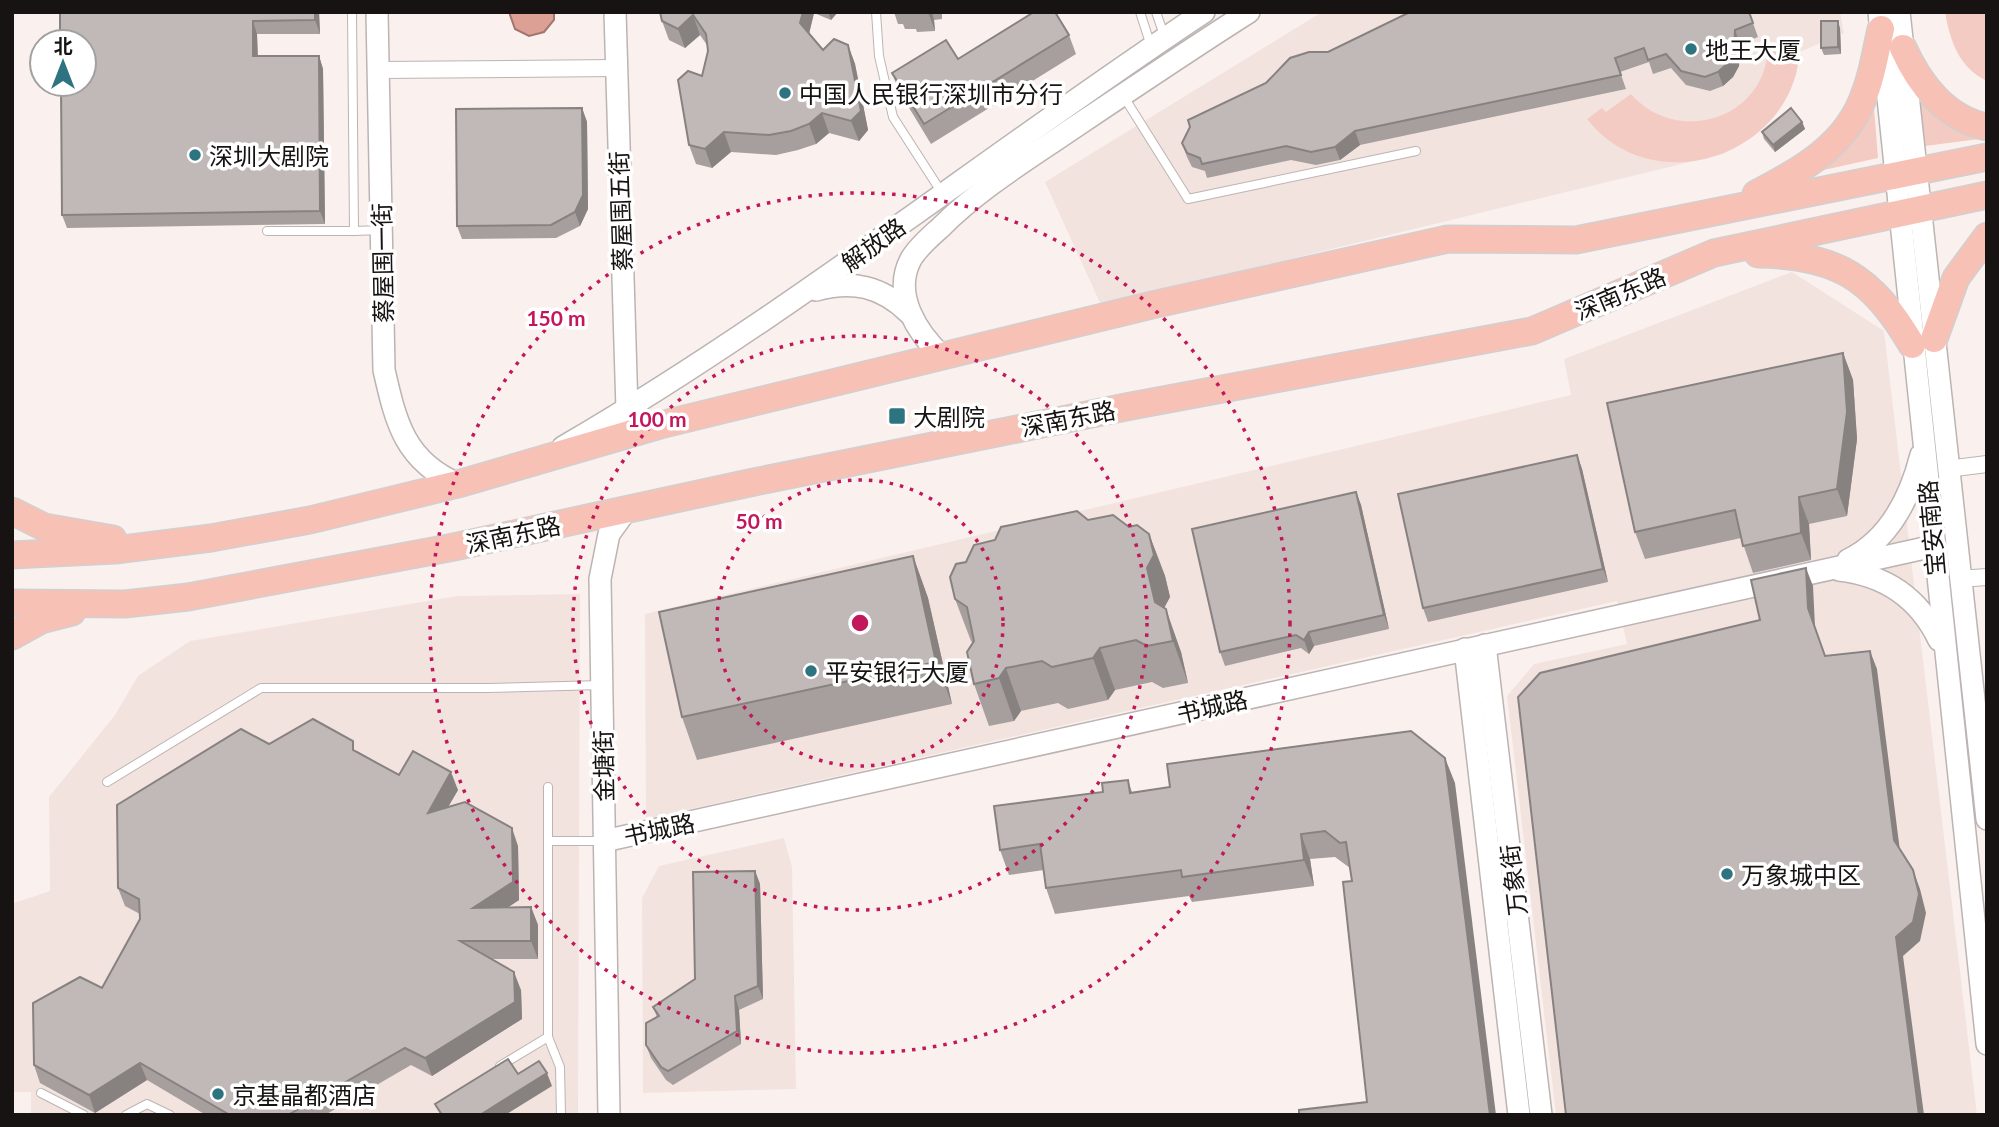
<svg xmlns="http://www.w3.org/2000/svg" width="1999" height="1127" font-family="Lato,'Noto Sans SC',sans-serif">
	<rect width="100%" height="100%" fill="#faf1ef"/>
	<g fill="#f3e3df">
		<path d="M1322,12h518l4,21 -44,19 -4,24 -23,40 -30,27 -20,11 -622,151 -56,-123z"/>
		<path d="M1792,272l92,59 93,784h-421l-49,-419 27,-32 93,-20 -10,-43 -971,218 -1,-205 926,-219 -7,-36z"/>
		<path d="M580,594l-2,521h-547v-23h-19l2,-189 36,-12 -1,-94 66,-82 23,-39 52,-35 267,-45z"/>
		<path d="M784,838l8,29 4,222 -153,4 -1,-195 17,-32z"/>
	</g>
	<g fill="#f4cbc3">
		<path d="M1945,12h42v69c-28,-13 -37,-40 -42,-69z"/>
		<path d="M1799,39c8,108 -141,170 -212,80l15,-11 4,4 25,-18c46,52 133,26 137,-45z"/>
		<path d="M1873,96l5,62 -77,17z"/>
		<path d="M1918,96l69,42 -62,8z"/>
	</g>
	<path fill="#dca095" stroke="#a1766e" stroke-width="2" d="M509,12h45v8l-10,12 -15,4 -14,-7z"/>
	<g fill="none" stroke-linecap="round" stroke-linejoin="round">
		<g stroke="#bcb4b2" stroke-width="10">
			<g id="service">
				<path d="M352,12l2,219 27,-1"/>
				<path d="M876,12l3,44 14,61 49,76"/>
				<path d="M1140,12l11,34"/>
				<path d="M1156,12l9,26"/>
				<path d="M1124,97l64,102 228,-48"/>
				<path d="M267,231h87"/>
				<path d="M107,782l154,-94h227l114,-3"/>
				<path d="M548,787v250l12,30 1,48"/>
				<path d="M548,841h56"/>
				<path d="M500,1066l48,-29"/>
				<path d="M41,1093l43,22"/>
				<path d="M126,1115l21,-11 23,11"/>
			</g>
		</g>
		<g stroke="#bcb4b2" stroke-width="18">
			<g id="minor">
				<path d="M378,70l238,-2"/>
				<path d="M1947,469l40,-5"/>
				<path d="M1959,579l28,-2"/>
			</g>
		</g>
		<g stroke="#bcb4b2" stroke-width="24">
			<g id="tertiary">
				<path d="M377,12l7,358c12,53 21,91 74,114"/>
				<path d="M615,12l12,398"/>
				<path d="M1879,12l108,1032"/>
				<path d="M1899,12l88,807"/>
				<path d="M816,290c37,-10 65,-4 93,23"/>
				<path d="M943,357c-26,-24 -51,-63 -32,-98 7,-12 19,-22 29,-31 37,-37 80,-64 123,-93 61,-41 123,-83 186,-123"/>
				<path d="M563,447c224,-130 425,-292 641,-435"/>
				<path d="M1848,560c41,-20 62,-62 73,-105"/>
				<path d="M1839,570c46,5 80,28 100,70"/>
				<path d="M1485,645l56,470"/>
				<path d="M1465,649l54,466"/>
				<path d="M604,841l1330,-295"/>
				<path d="M609,1115l-9,-536 9,-45 18,-25"/>
			</g>
		</g>
		<g stroke="#d0d0d0" stroke-width="29">
			<g id="primary">
				<path d="M1903,48c16,36 43,71 84,79"/>
				<path d="M1756,194c45,-24 92,-49 109,-101 8,-20 11,-43 16,-64"/>
				<path d="M1758,254c79,1 114,23 154,91"/>
				<path d="M1934,339l22,-61 31,-42"/>
				<path d="M12,511l32,16 69,12"/>
				<path d="M12,555l103,-5 96,-12 99,-18 148,-36 202,-59 492,-120 296,-66 128,1 411,-83"/>
				<path d="M12,603l113,1 63,-7 261,-49 305,-66 377,-76 401,-75 182,-78 273,-58"/>
				<path d="M12,636l29,-16 31,-8"/>
			</g>
		</g>
		<use href="#service" stroke="#fff" stroke-width="8"/>
		<use href="#minor" stroke="#fff" stroke-width="16"/>
		<use href="#tertiary" stroke="#fff" stroke-width="21"/>
		<use href="#primary" stroke="#f8c1b6" stroke-width="26"/>
	</g>
	<g fill="#a69f9d">
		<path d="M60,12h259l1,22h-63l1,22h61l4,13 2,155 -258,4 -5,-13z"/>
		<path d="M660,12h178l-7,8 -17,-7 -5,21 14,16 25,-5 7,19 13,66 -9,11 -30,-8 -13,11 -18,6 -22,5 -45,-3 -19,16 -16,-4 -7,-19 13,-69 6,-25 -1,-6 -7,-10 -15,13 -16,-8 -7,-19z"/>
		<path d="M894,12h48v7l-8,1 1,11 -18,1 -1,-3h-11l-2,-5h-5z"/>
		<path d="M1749,12l9,25 -18,7 -1,22 -6,11 -10,9 -13,5 -24,-6 -15,-17 -18,6 -4,-12 -29,10 6,17 -266,56 -20,15 -24,5 -25,-5 -84,18 -2,-7 -13,-4 -5,-10 -5,-14 146,-91z"/>
		<path d="M1840,28l1,26 -17,1 -3,-7z"/>
		<path d="M1069,35l7,19 -145,90 -31,-51 -8,-20z"/>
		<path d="M582,108l5,14 1,87 -8,17 -24,12 -94,1 -5,-13z"/>
		<path d="M1802,122l3,7 -30,23 -11,-13 -2,-7z"/>
		<path d="M1843,353l10,27 4,59 -10,77 -38,8 2,36 -58,13 -12,-35 -96,21 -10,-27z"/>
		<path d="M1577,455l5,14 26,113 -180,40 -5,-14z"/>
		<path d="M1356,492l5,13 28,124 -75,17 -5,8 -8,-6 -76,18 -5,-14z"/>
		<path d="M1088,520l41,7 20,7 16,42 5,21 -6,11 17,44 7,31 -25,5 -11,-6 -37,8 -7,10 -40,9 -10,-6 -37,8 -7,10 -25,5 -15,-42 -1,-41 -2,-2 -16,-42 11,-37 29,-22z"/>
		<path d="M913,556l15,42 24,106 -255,56 -15,-43z"/>
		<path d="M269,744l88,7 42,24 59,15 -10,17 70,39 1,54 -12,8 24,-1 7,18v34h-47l30,31 1,29 -90,57 -21,-11 -86,50h-119l-59,-35 -52,33 -55,-30 -6,-18 68,-77 38,-69v-5l-15,-8 -7,-18z"/>
		<path d="M1128,780l4,12 323,-9 -88,319 -15,-221 -2,-13 -15,-11 -25,2 4,27 -122,16 -3,-6 -134,18 -9,-26 -2,-18 -35,5 -9,-25 103,-58z"/>
		<path d="M755,871l5,13 3,115 -24,11 2,34 -68,41 -7,-5 -15,-22 -5,-13 11,-28 -4,-10 42,-28z"/>
	</g>
	<g fill="#878280">
		<path d="M315,12h4l1,22 -5,-14z"/>
		<path d="M803,12h11v1l-7,29 -7,-19z"/>
		<path d="M828,12h10l-7,8z"/>
		<path d="M928,12h4l2,8 1,11z"/>
		<path d="M693,15l7,20 -15,13 -7,-19z"/>
		<path d="M253,21l4,13 1,36 -5,-14z"/>
		<path d="M1838,21l2,7 1,26 -3,-7z"/>
		<path d="M1735,30l5,14 -1,22 -6,11 -10,9 -5,-14z"/>
		<path d="M848,45l7,19 13,66 -9,11 -8,-20z"/>
		<path d="M319,56l4,13 2,155 -5,-13z"/>
		<path d="M582,108l5,14 1,87 -8,17 -5,-14z"/>
		<path d="M822,113l7,20 -13,11 -7,-20z"/>
		<path d="M1802,122l3,7 -30,23 -2,-7z"/>
		<path d="M1355,131l5,14 -20,15 -5,-13z"/>
		<path d="M724,132l7,20 -19,16 -7,-19z"/>
		<path d="M1843,353l10,27 4,59 -10,77 -10,-27z"/>
		<path d="M1577,455l5,14 26,113 -5,-13z"/>
		<path d="M1356,492l5,13 28,124 -5,-14z"/>
		<path d="M1799,497l10,27 2,36 -10,-27z"/>
		<path d="M1149,534l16,42 5,21 -7,13 7,34 -15,-42 -8,-34z"/>
		<path d="M913,556l15,42 24,106 -16,-42z"/>
		<path d="M1806,568l7,18 2,41 -7,-19z"/>
		<path d="M1166,609l15,43 7,31 -15,-42z"/>
		<path d="M1309,632l5,14 -5,8 -5,-14z"/>
		<path d="M1100,648l15,42 -7,10 -15,-42z"/>
		<path d="M1870,651l7,18 24,190 -7,-19z"/>
		<path d="M1006,668l15,43 -7,10 -15,-43z"/>
		<path d="M1445,758l10,25 41,332h-6z"/>
		<path d="M451,772l7,18 -24,41 -6,-18z"/>
		<path d="M512,828l6,18 1,54 -40,26 -6,-18z"/>
		<path d="M1301,834l9,25 4,27 -10,-26z"/>
		<path d="M1913,870l7,19 6,24 -6,28 -17,15 21,159h-5l-23,-178z"/>
		<path d="M755,871l5,13 3,115 -5,-13z"/>
		<path d="M531,907l7,18v34l-7,-18z"/>
		<path d="M514,972l7,18 1,29 -90,57 -7,-18z"/>
		<path d="M735,996l4,14 2,34 -4,-13z"/>
		<path d="M140,1063l7,17 -52,33 -6,-18z"/>
		<path d="M547,1073l5,13 -47,29h-25z"/>
	</g>
	<g fill="#c1b9b7" stroke="#878280" stroke-width="2">
		<path d="M60,12h255v8l-62,1v35h66l1,155 -258,4 -1,-131h23v-42h-24z"/>
		<path d="M660,12h143l-3,11 23,27 11,-11 14,6 13,66 -10,10 -29,-8 -13,11 -18,7 -22,4 -45,-3 -19,17 -16,-4 -11,-65 10,-9 14,5 6,-25 -2,-17 -13,-19 -15,14 -16,-8z"/>
		<path d="M1034,12h21l14,23 -145,89 -32,-51 54,-33 12,19z"/>
		<path d="M1410,12h339l4,11 -18,7 -1,22 -6,11 -10,9 -13,5 -24,-6 -15,-17 -18,6 -4,-12 -29,10 6,17 -266,56 -20,16 -24,5 -25,-6 -84,18 -2,-6 -13,-5 -5,-10 8,-16 -2,-7 78,-37 24,-25 19,-6h19z"/>
		<path d="M1821,21h17v26l-17,1z"/>
		<path d="M582,108l1,87 -8,17 -24,13 -94,1 -1,-117z"/>
		<path d="M1791,108l11,14 -29,23 -11,-13z"/>
		<path d="M1843,353l4,59 -10,77 -38,8 2,36 -58,13 -8,-36 -100,22 -28,-129z"/>
		<path d="M1577,455l26,114 -180,39 -25,-114z"/>
		<path d="M1356,492l28,123 -75,17 -5,8 -8,-5 -76,17 -28,-123z"/>
		<path d="M1077,511l11,9 25,-5 16,12 8,-2 12,9 5,21 -7,13 8,34 11,7 7,32 -26,5 -11,-6 -36,8 -7,10 -41,9 -10,-6 -36,7 -7,10 -25,6 -7,-32 7,-11 -7,-34 -12,-8 -5,-22 6,-13 10,-2 8,-17 21,-5 6,-13z"/>
		<path d="M913,556l23,106 -254,55 -23,-105z"/>
		<path d="M1806,568l2,40 17,48 45,-5 24,189 19,30 6,24 -6,28 -17,15 23,178h-353l-48,-418 22,-24 220,-53 -9,-40z"/>
		<path d="M313,719l40,22v9l46,25 14,-24 38,21 -23,41 37,-11 47,26 1,54 -40,26 58,-1v34h-71l54,31 1,30 -90,56 -20,-10 -117,67h-58l-90,-52 -51,32 -55,-30 -1,-62 47,-26 22,11 38,-69 -1,-20 -21,-11 -1,-83 124,-76 28,15z"/>
		<path d="M1411,731l34,27 45,357h-191v-5l68,-8 -24,-220 9,-1 -6,-39 -6,1 -15,-12 -24,3 3,26 -122,17 -1,-7 -135,18 -6,-44 -40,6 -6,-44 109,-14 -1,-9 26,-3 2,13 40,-6 -3,-23z"/>
		<path d="M755,871l3,115 -23,10 2,35 -69,40 -7,-4 -15,-22v-22l13,-7 -6,-9 42,-28 -2,-107z"/>
		<path d="M508,1059l10,15 21,-13 8,12 -67,42h-38l-7,-11z"/>
	</g>
	<g fill="none" stroke="#c2185b" stroke-width="3.5" stroke-dasharray="3.5 7">
		<circle cx="860" cy="623" r="143"/>
		<circle cx="860" cy="623" r="287"/>
		<circle cx="860" cy="623" r="430"/>
	</g>
	<g fill="#2d7380" stroke="#fff" stroke-width="2.5">
		<circle cx="1691" cy="49" r="7"/>
		<circle cx="785" cy="93" r="7"/>
		<circle cx="195" cy="155" r="7"/>
		<rect x="888" y="407" width="18" height="18" rx="3.5"/>
		<circle cx="811" cy="671" r="7"/>
		<circle cx="1727" cy="874" r="7"/>
		<circle cx="218" cy="1094" r="7"/>
	</g>
	<g text-anchor="middle" dominant-baseline="central" stroke-width="7" stroke-linejoin="round" paint-order="stroke">
		<g font-size="24" fill="#161312" stroke="#fff" text-anchor="start">
			<text x="1705" y="49">地王大厦</text>
			<text x="799" y="93">中国人民银行深圳市分行</text>
			<text x="209" y="155">深圳大剧院</text>
			<text x="913" y="416">大剧院</text>
			<text x="825" y="671">平安银行大厦</text>
			<text x="1741" y="874">万象城中区</text>
			<text x="232" y="1094">京基晶都酒店</text>
		</g>
		<g font-size="24" fill="#161312" stroke="#fff">
			<text transform="translate(620 211) rotate(-92)">蔡屋围五街</text>
			<text transform="translate(873 244) rotate(-36)">解放路</text>
			<text transform="translate(382 263) rotate(-91)">蔡屋围一街</text>
			<text transform="translate(1620 293) rotate(-23)">深南东路</text>
			<text transform="translate(1068 418) rotate(-11)">深南东路</text>
			<text transform="translate(1931 528) rotate(-95)">宝安南路</text>
			<text transform="translate(513 534) rotate(-12)">深南东路</text>
			<text transform="translate(1212 706) rotate(-13)">书城路</text>
			<text transform="translate(603 766) rotate(-91)">金塘街</text>
			<text transform="translate(659 829) rotate(-12)">书城路</text>
			<text transform="translate(1513 880) rotate(-97)">万象街</text>
		</g>
	</g>
	<circle cx="860" cy="623" r="10" fill="#c2185b" stroke="#fff" stroke-width="3.5"/>
	<g font-size="21" text-anchor="middle" font-weight="bold" fill="#c2185b" stroke="#fff" stroke-width="7" stroke-linejoin="round" paint-order="stroke">
		<text x="556" y="326">150 m</text>
		<text x="657" y="427">100 m</text>
		<text x="759" y="529">50 m</text>
	</g>
	<rect width="1999" height="1127" fill="none" stroke="#161312" stroke-width="28"/>
	<g transform="translate(63 63)"><circle r="33" fill="#ffffff" stroke="#a2a1a0" stroke-width="2"/>
	<path d="M0-5L12 26L0 18L-12 26Z" fill="#2d7380"/>
	<text y="-10" font-size="19" font-weight="bold" text-anchor="middle" fill="#161312">北</text>
	</g>
</svg>
